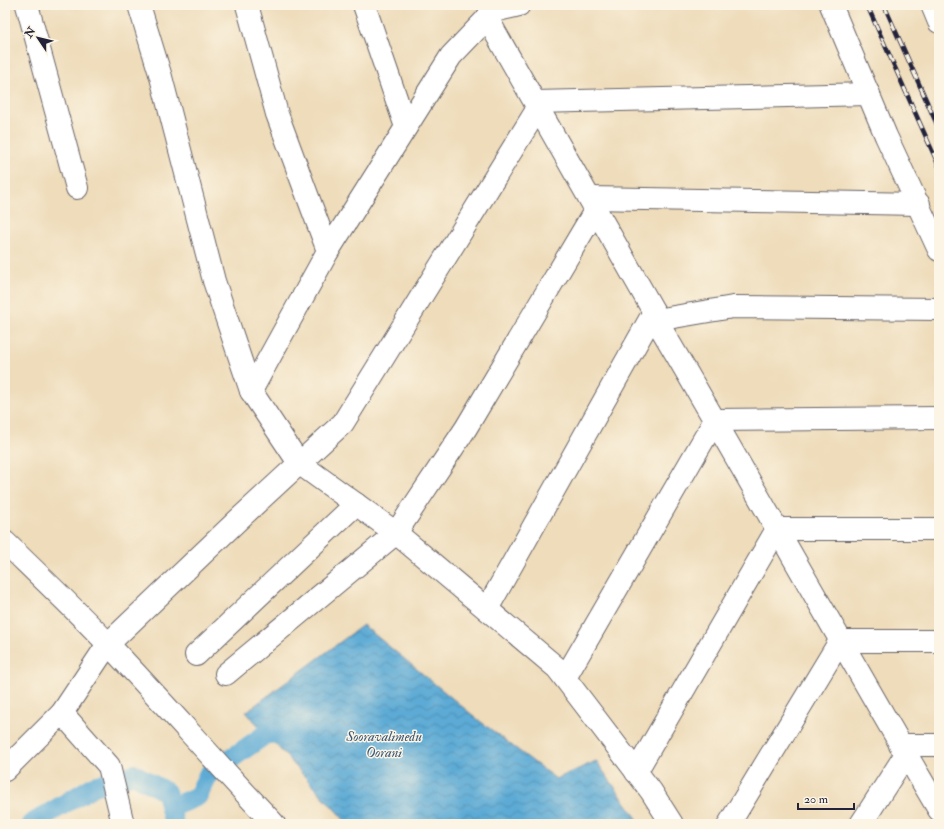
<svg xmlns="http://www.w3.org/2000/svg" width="944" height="829" font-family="'IM FELL Double Pica',serif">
	<defs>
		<pattern id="water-waves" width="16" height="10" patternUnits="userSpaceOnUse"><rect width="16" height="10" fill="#5caad5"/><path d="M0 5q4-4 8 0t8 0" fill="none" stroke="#4c8aae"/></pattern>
	</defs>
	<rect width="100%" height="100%" fill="#fcf5e5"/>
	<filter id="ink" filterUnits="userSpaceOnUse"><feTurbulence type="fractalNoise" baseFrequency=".025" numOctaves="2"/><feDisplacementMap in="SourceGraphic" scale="8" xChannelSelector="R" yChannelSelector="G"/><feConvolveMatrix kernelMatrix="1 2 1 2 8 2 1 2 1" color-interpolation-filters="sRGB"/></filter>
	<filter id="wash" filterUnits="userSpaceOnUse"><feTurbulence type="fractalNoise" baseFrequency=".012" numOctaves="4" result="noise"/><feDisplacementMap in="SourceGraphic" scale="16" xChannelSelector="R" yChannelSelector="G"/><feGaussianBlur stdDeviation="0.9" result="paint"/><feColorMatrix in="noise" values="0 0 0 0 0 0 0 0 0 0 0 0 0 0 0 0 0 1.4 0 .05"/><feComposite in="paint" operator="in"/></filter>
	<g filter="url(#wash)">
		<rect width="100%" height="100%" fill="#eedcba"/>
		<path fill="url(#water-waves)" stroke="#3f6688" d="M363,625l118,97 75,57 40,-18 45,63h-293l-102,-112z"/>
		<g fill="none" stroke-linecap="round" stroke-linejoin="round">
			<g stroke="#5caad5" stroke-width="20">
				<path d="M170,808l28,-12 10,-21 58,-41 27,-1"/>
				<path d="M31,824l63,-38 40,-12 32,18 8,32"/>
			</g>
		</g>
	</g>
	<g filter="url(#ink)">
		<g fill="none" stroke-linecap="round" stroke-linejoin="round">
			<g stroke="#696367" stroke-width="24">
				<g id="minor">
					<path d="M27,5l50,183"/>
					<path d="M139,5l22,72 53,204 37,110"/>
					<path d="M247,5l30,109 51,137"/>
					<path d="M364,5l42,122"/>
					<path d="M489,5l5,6 -43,45 -123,195 -77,140 48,72 97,70 161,135 94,123 21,33"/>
					<path d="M831,5l55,131 53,114"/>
					<path d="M932,5l7,17"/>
					<path d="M494,11l25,-6"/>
					<path d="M487,18l167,294 2,8c96,162 187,328 283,490"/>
					<path d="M535,102l334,-8"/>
					<path d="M590,198l329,6"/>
					<path d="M656,320l77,-13 206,2"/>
					<path d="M5,542c35,34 71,68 104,103 56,59 109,120 165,179"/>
					<path d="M487,609l167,-297"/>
					<path d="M196,655l160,-151"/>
					<path d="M226,674l170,-141 70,-105 130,-219"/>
					<path d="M565,678l150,-258 224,-2"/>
					<path d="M62,713l47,53 14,58"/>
					<path d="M900,745h39"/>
					<path d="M5,770l57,-57 46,-69 130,-124 105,-97 195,-315"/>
					<path d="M636,772l141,-243h162"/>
					<path d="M729,824l111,-183h99"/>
					<path d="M861,824l45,-70"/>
				</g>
			</g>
			<use href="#minor" stroke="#fff" stroke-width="22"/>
			<g stroke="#22223b" stroke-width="4.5">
				<g id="rail">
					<path d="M867,5l72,161"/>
					<path d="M884,5l55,124"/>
				</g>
			</g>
			<use href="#rail" stroke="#fcf5e5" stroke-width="3" stroke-dasharray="9" stroke-linecap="butt"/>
		</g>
	</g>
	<g text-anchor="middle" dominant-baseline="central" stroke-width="3" stroke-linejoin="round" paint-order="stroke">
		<g font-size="14" font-style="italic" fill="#395879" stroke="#fcf5e5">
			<text x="384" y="736">Sooravalimedu<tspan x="384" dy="16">Oorani</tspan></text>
		</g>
	</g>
	<rect width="944" height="829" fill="none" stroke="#fcf5e5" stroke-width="20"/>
	<g transform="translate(38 38) rotate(305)" stroke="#fcf5e5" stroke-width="3" paint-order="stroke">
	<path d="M0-3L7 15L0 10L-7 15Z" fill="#22223b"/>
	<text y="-6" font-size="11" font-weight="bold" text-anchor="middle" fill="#22223b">N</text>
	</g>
	<path d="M798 803v6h56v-6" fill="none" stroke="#22223b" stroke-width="2"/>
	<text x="804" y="803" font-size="12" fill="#22223b" stroke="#fcf5e5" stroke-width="3" paint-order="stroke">20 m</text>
</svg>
